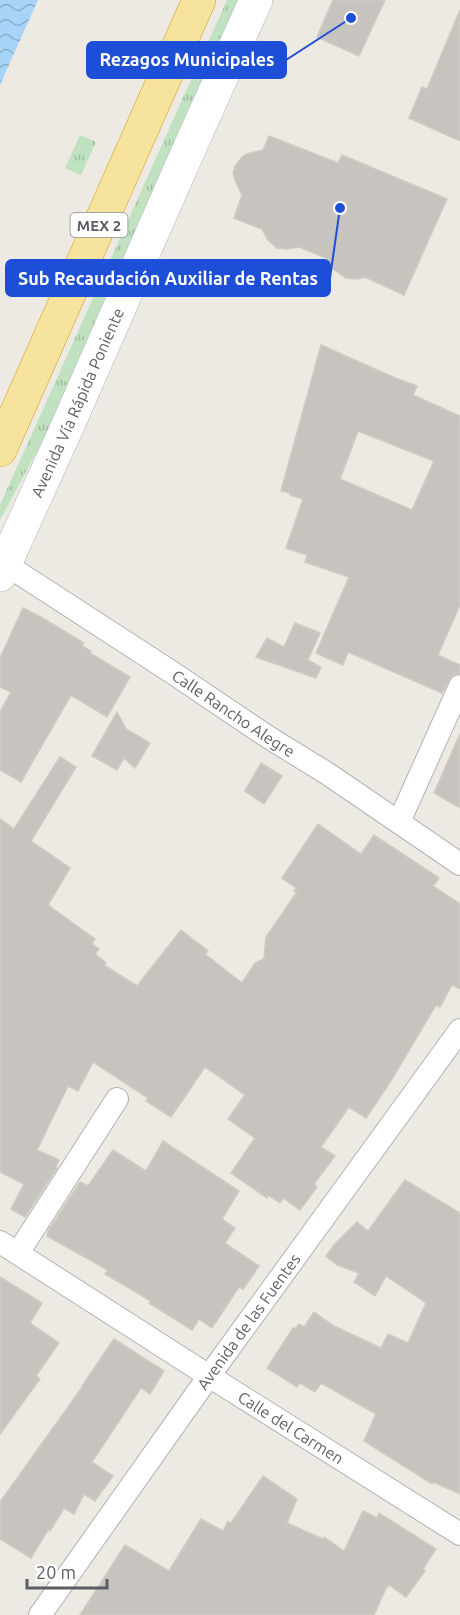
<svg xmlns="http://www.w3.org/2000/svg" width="460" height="1615" font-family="Ubuntu,sans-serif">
	<defs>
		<pattern id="grass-tufts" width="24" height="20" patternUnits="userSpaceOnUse" patternTransform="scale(1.5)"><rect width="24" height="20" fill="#c0e2c0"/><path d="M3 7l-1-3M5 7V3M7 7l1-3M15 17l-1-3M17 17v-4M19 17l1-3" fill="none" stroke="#9fba9f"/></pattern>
		<pattern id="water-waves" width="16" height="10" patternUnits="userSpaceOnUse" patternTransform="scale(1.5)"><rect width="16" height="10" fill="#a7d4f7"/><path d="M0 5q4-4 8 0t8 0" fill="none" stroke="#8bafcb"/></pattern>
	</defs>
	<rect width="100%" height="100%" fill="#eceae2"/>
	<g fill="url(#grass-tufts)">
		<path d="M227,0h14l-184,421 -23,36 -34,63v-15z"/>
		<path d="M80,135l16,7 -15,33 -16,-7z"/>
	</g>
	<path fill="url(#water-waves)" d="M0,0h38l-38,85z"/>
	<g fill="#c7c4c0" stroke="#d0cbc1" stroke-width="1.5" fill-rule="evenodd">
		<path d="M333,0h52l-26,56 -42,-19z"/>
		<path d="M460,10v131l-51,-23 13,-31 5,2z"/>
		<path d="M269,136l69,27 4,-8 105,44 -43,96 -39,-18 -6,2 -13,-1 -13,-9 -7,-11 -27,-11 -12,2 -10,-1 -9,-8 -6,-11 -28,-11 8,-23 -7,-15 -2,-7 2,-7 7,-9 5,-3 16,-4z"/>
		<path d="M321,345l72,32 24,9 -4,9 47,21v189l-22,50 22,10v8l-8,2 -10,18 -94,-41 -5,13 -27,-12 33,-76 -44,-15 2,-7 -21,-7 17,-49 -13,-4 1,-2 -10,-2zM358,431l76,30 -22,49 -72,-31z"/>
		<path d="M23,608l18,9 43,26 -2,3 9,5 -1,2 40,24 -23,40 -36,-22 -50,87 -21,-12v-58l11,-20 -11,-5v-29z"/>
		<path d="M295,623l25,10 -12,27 13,7 -5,11 -60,-21 11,-19 17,9z"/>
		<path d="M117,712l9,17 24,14 -15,25 -11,-10 -7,12 -25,-14z"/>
		<path d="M460,734v74l-26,-15z"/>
		<path d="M60,757l16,10 -45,74 39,27 -22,37 47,34 -3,5 7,5 -4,5 11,9 -2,2 33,21 44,-56 27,21 -3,3 37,29 13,-20 9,-4 2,-22 31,-45 -3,-1 2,-3 -14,-10 36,-54 43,30 13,-19 65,43 -6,8 27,18v85l-8,-4 -12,22 -4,-2 -47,79 -23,34 -17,-11 -28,40 14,9 -21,28 3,3 -17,23 -17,-12 -3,5 -12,-8 -1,3 -36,-25 24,-35 -27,-19 17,-24 -40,-28 -34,50 -25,-16 2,-3 -55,-36 -15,29 -10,-5 -31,64 22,10 -3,7 1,1 -32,49 -14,-8 13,-25 -24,-12v-353l14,10z"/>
		<path d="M261,763l21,13 -18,28 -19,-13z"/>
		<path d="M163,1141l76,50 -17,28 13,9 -10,15 34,23 -16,23 -4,-2 -27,41 -13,-9 -7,11 -43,-27 2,-2 -46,-27 3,-4 -61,-34 1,-5 32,-49 8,4 25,-36 33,21z"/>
		<path d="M405,1180l55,33v281l-27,-12 -1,2 -68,-43 12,-27 -55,-31 -6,9 -15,-9 -3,4 -30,-19 26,-40 2,1 4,-5 5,3 10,-15 20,14 47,22 7,-14 20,9 18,-40 -40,-27 -11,20 -21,-14 5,-9 -22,-8 -11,-9 8,-11 23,-23 11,9z"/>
		<path d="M0,1277l42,26 -12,20 29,20 -23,33 4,3 -40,55z"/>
		<path d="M114,1339l50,32 -14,23 -9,-6 -49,74 21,14 -18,25 -11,-7 -10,20 -10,-6 -14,23 -2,-1 -17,28 -31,-19v-37l83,-116h-1z"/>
		<path d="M263,1476l34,23 -10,24 36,16 1,-2 20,14 19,-40 14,7 2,-5 57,36 -13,20 2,2 -19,26 -17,-12 -1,2 -1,-1 -13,29h-294l45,-70 44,26 32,-52 22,12 5,-10 3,2z"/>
	</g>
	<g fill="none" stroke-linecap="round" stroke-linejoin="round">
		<g stroke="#b0b3b6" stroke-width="24">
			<g id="minor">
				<path id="s1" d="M5,564l168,109 95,64 60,37 132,90"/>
				<path d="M399,822l61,-136"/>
				<path id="s2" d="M0,1242l209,134 251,158"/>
				<path d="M18,1253l99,-154"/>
				<path id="s3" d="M40,1615l169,-239 251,-346"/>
			</g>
		</g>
		<g stroke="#b1b5b9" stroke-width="34">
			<g id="secondary">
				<path id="s4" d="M0,575l68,-150 118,-269 70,-156"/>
			</g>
		</g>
		<g stroke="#db9c13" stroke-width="34">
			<path id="trunk" d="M0,450l199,-450"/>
		</g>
		<use href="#minor" stroke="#fff" stroke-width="22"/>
		<use href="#secondary" stroke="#fff" stroke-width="33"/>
		<use href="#trunk" stroke="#f6e39e" stroke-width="33"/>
	</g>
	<g text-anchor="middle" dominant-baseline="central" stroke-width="4.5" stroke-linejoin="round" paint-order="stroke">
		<rect fill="#fff" stroke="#8c8e91" stroke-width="1.5" x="70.5" y="213" width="57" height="24" rx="4.5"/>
		<g font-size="15" font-weight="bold" fill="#5a5e62">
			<text x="99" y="225">MEX 2</text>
		</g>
		<g font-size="16" fill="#5a5e62" stroke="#fff">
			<text stroke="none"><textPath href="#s4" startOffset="189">Avenida Vía Rápida Poniente</textPath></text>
			<text stroke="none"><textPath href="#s1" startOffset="273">Calle Rancho Alegre</textPath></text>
			<text stroke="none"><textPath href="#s3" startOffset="360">Avenida de las Fuentes</textPath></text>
			<text stroke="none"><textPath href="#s2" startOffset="345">Calle del Carmen</textPath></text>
		</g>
	</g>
	<path fill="none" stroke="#1d4ed8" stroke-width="2" d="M351 18L286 60M340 208L330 278"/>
	<g fill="#1d4ed8" stroke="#fff" stroke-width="2">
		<circle cx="351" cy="18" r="6"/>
		<circle cx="340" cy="208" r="6"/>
	</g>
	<g fill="#1d4ed8" stroke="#1d4ed8" stroke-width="2">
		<rect x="87" y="42" width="199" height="36" rx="6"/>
		<rect x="6" y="260" width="324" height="36" rx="6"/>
	</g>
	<g font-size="18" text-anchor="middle" font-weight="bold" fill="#fff">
		<text x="187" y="66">Rezagos Municipales</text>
		<text x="168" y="285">Sub Recaudación Auxiliar de Rentas</text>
	</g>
	<path d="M27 1579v9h80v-9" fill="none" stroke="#5a5e62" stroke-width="3"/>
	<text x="36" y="1579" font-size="18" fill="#5a5e62" stroke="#ffffff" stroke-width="4.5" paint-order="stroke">20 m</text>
</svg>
